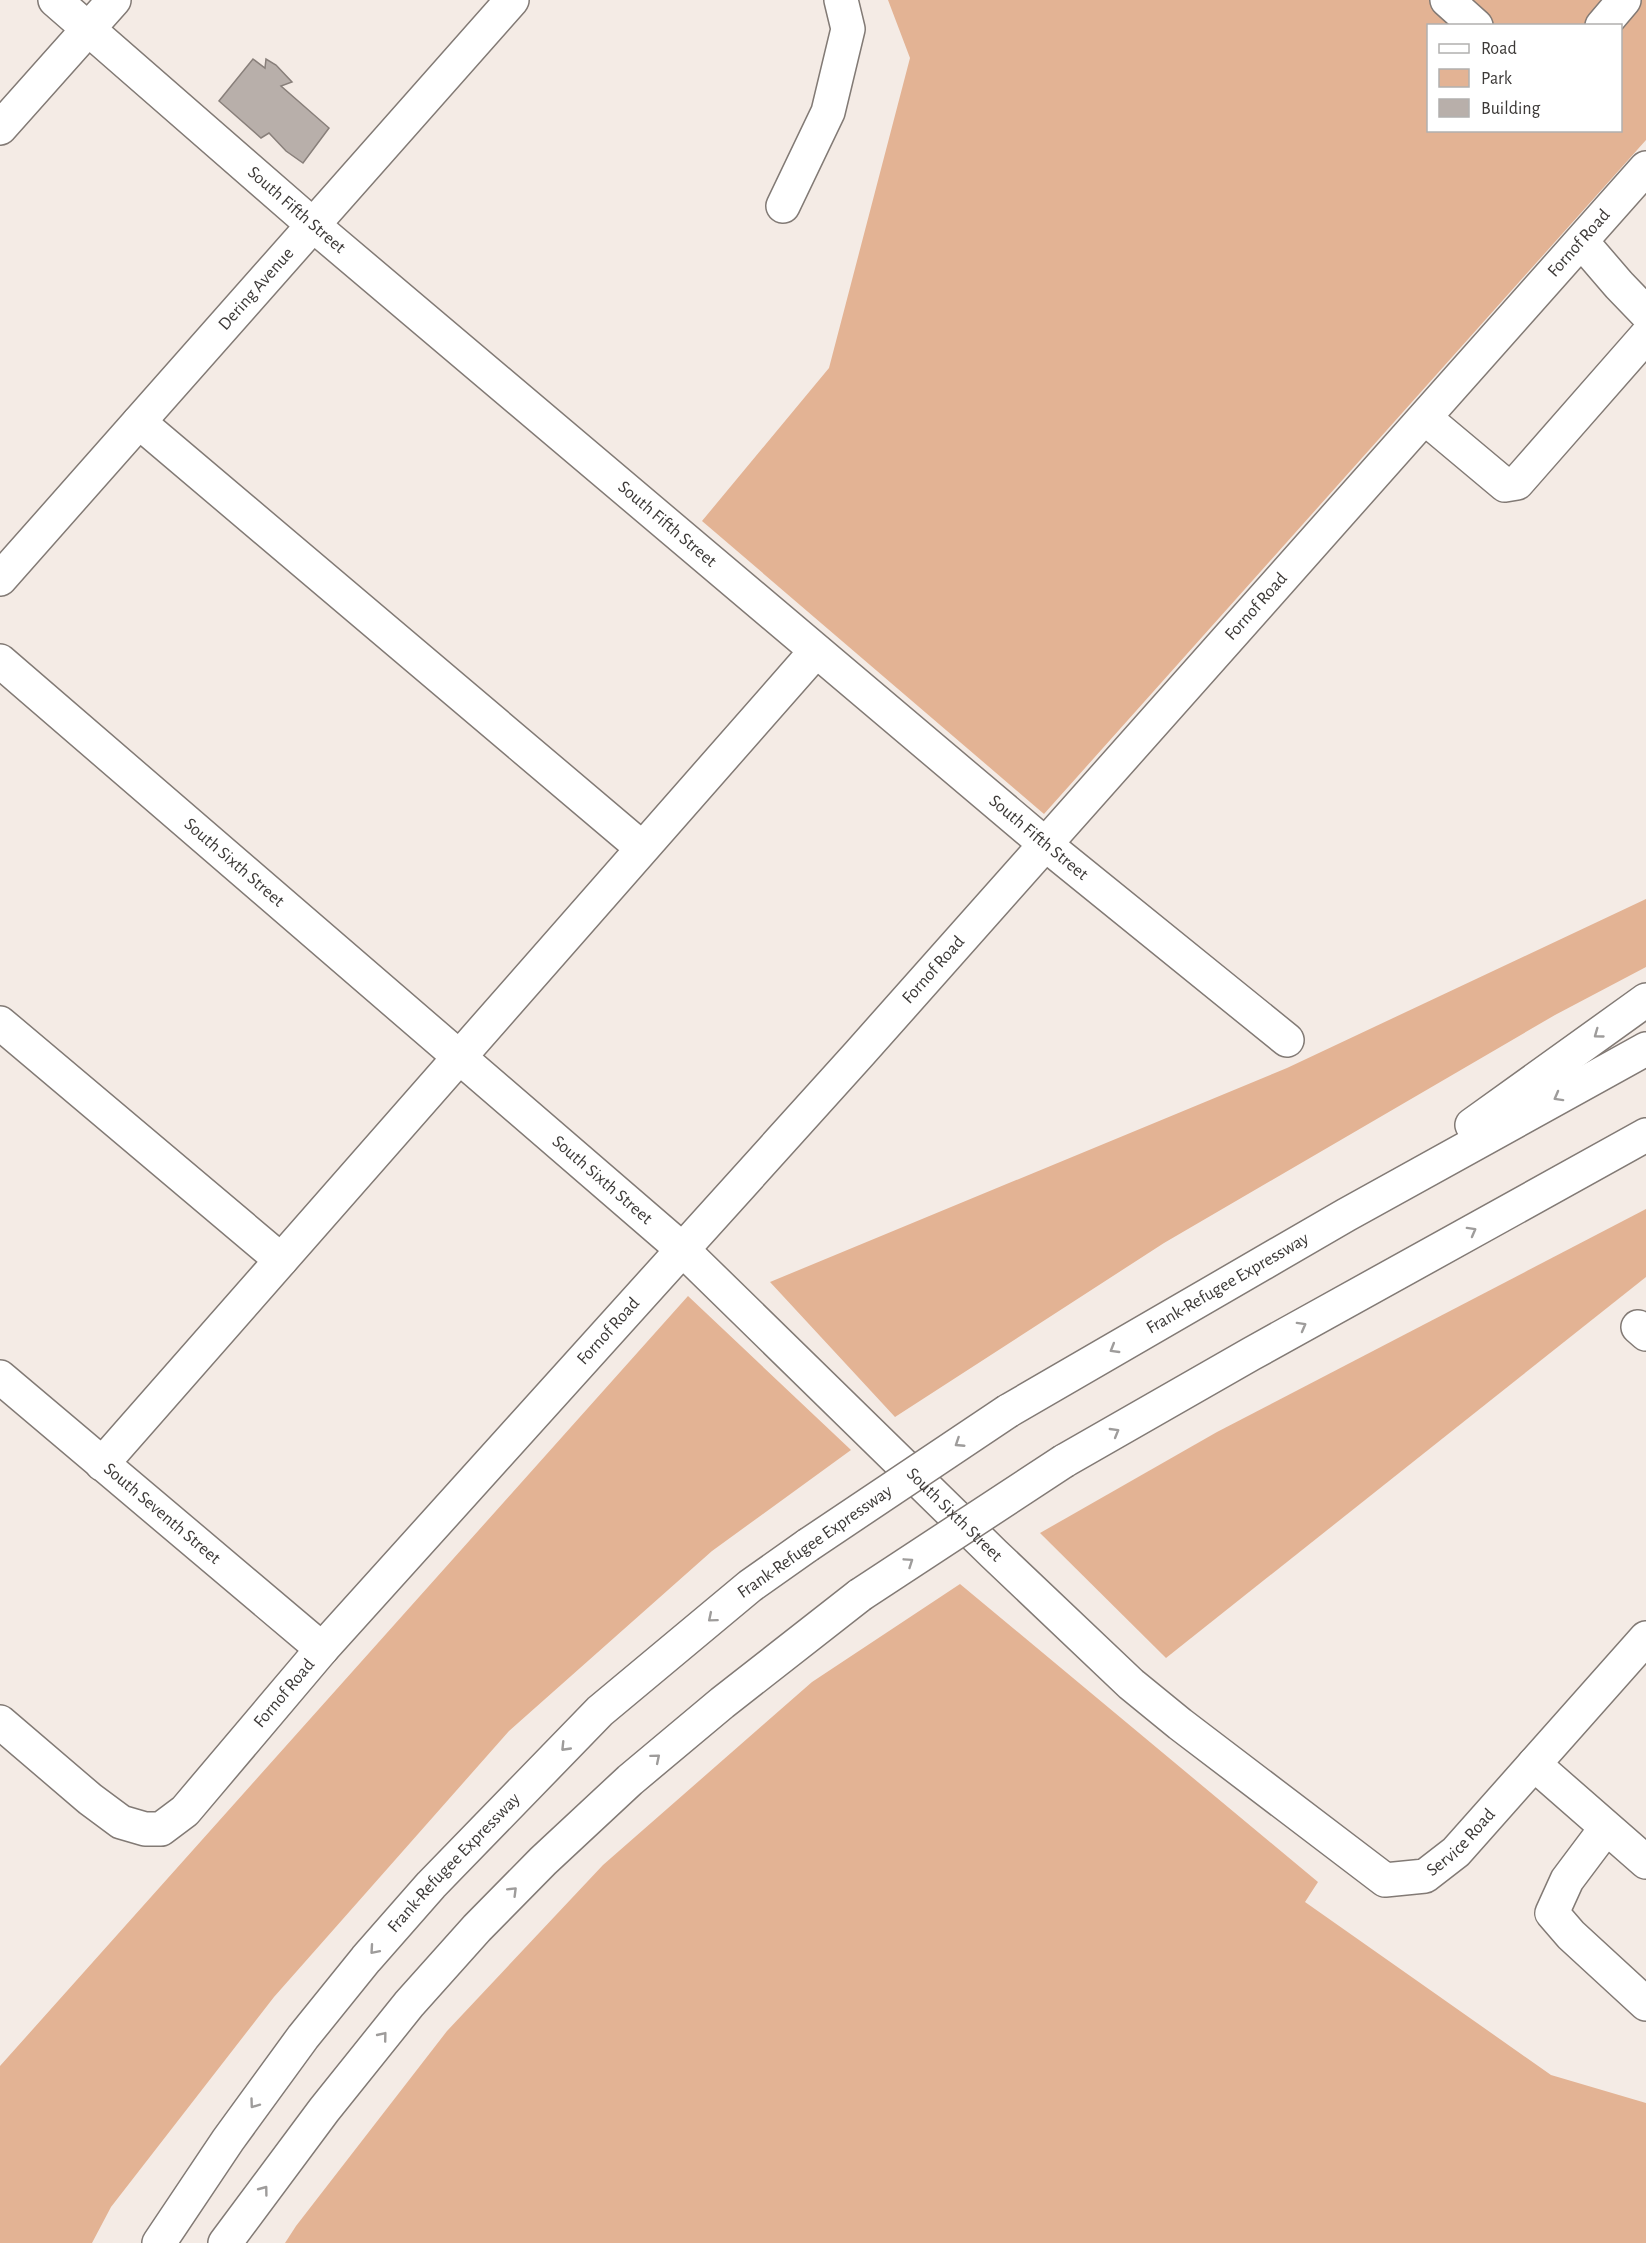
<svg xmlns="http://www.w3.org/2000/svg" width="1646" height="2243" font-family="'Alegreya Sans',sans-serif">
	<rect width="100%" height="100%" fill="#f4ebe5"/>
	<g fill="#e3b394" fill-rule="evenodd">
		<path d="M888,0h758v140l-602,674 -342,-293 127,-153 81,-310zM1428,26h192v104h-192z"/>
		<path d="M1646,899v68l-91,48 -391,228 -269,174 -125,-135 517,-214z"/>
		<path d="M1646,1209v68l-480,381 -126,-125 177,-101z"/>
		<path d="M688,1296l163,154 -139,101 -203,180 -235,266 -163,210 -19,36h-92v-177z"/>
		<path d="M960,1584l358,298 -13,20 246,173 95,28v140h-1361l11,-17 151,-195 156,-166 209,-183z"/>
	</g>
	<path fill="#b8afaa" stroke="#887f7a" stroke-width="1.5" d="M253,59l12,9 1,-9 10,6 16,17 -11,4 48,42 -26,35 -17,-12 -17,-18 -8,5 -42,-37z"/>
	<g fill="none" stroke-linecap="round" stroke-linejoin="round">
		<g stroke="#827a75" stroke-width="36">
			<g id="minor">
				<path id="s1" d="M55,0l258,225 732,619 242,196"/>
				<path d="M1447,0l29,26"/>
				<path d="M1602,26l22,-26"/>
				<path d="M0,128l114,-128"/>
				<path d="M783,206l45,-94 20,-83 -7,-29"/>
				<path d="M1582,242l37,43 27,28"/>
				<path d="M1425,418l80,67 12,-2 129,-147"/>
				<path d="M139,422l503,426"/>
				<path id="s2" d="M0,579l512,-579"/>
				<path id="s3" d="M0,661l683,589 311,304 137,130 49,40 205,156 40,-4 31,-24 190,-214"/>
				<path d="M0,1023l281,237"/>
				<path d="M1638,1327l8,7"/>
				<path id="s4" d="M0,1377l322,272"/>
				<path d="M102,1464l714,-813"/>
				<path id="s5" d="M0,1722l90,77 31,23 24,7h16l24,-18 137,-162 537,-595 787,-886"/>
				<path d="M1534,1764l112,98"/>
				<path d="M1606,1828l-39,52 -15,33 19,22 75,69"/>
			</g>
		</g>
		<g stroke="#827a75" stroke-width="36">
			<g id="highway">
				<path d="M1472,1125l174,-125"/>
				<path id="s6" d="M1008,1411l338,-196 300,-166"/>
				<path d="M1064,1461l187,-107 395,-219"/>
				<path id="s7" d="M159,2243l69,-103 75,-103 63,-78 65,-74 169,-174 150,-125 58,-41"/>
				<path d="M225,2243l99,-133 85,-106 68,-76 66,-67 87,-81 92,-77 138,-108"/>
			</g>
		</g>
		<use href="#minor" stroke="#fff" stroke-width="33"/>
		<use href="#highway" stroke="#fff" stroke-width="33"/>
		<g stroke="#827a75" stroke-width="36" stroke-linecap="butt">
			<g id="highway-bridge">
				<path d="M808,1545l200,-134"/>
				<path d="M860,1595l204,-134"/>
			</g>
		</g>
		<use href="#highway-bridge" stroke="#fff" stroke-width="33"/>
	</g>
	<defs><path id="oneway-chevron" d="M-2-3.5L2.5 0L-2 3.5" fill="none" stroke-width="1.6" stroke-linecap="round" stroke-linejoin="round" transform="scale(1.5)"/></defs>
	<g stroke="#9e9c9b">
		<use href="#oneway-chevron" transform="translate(1598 1034) rotate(144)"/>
		<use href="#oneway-chevron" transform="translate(1558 1097) rotate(151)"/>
		<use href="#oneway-chevron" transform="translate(1472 1231) rotate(-29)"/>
		<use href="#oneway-chevron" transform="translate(1302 1326) rotate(-29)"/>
		<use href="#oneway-chevron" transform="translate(1114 1349) rotate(149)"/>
		<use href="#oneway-chevron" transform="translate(1115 1432) rotate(-30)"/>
		<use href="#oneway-chevron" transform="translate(959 1443) rotate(147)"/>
		<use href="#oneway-chevron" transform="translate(909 1562) rotate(-34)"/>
		<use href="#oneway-chevron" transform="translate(712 1618) rotate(140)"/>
		<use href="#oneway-chevron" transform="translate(565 1747) rotate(134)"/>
		<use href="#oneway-chevron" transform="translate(656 1758) rotate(-40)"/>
		<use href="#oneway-chevron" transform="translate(513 1891) rotate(-45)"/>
		<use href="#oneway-chevron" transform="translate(374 1950) rotate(131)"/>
		<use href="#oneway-chevron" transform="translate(383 2036) rotate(-51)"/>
		<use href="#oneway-chevron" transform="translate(254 2104) rotate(126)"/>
		<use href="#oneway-chevron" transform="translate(264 2190) rotate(-53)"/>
	</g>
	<g text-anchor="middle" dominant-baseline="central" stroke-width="5" stroke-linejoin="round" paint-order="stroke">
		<g font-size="18" fill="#3c3937" stroke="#fff">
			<text stroke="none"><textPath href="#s1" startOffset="320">South Fifth Street</textPath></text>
			<text stroke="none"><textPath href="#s5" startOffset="2326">Fornof Road</textPath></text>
			<text stroke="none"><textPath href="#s2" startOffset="387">Dering Avenue</textPath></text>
			<text stroke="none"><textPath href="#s1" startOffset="806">South Fifth Street</textPath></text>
			<text stroke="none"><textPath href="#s5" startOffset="1840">Fornof Road</textPath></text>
			<text stroke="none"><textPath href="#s1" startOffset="1292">South Fifth Street</textPath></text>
			<text stroke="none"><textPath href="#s3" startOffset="309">South Sixth Street</textPath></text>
			<text stroke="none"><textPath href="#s5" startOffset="1354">Fornof Road</textPath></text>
			<text stroke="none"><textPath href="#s3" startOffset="795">South Sixth Street</textPath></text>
			<text stroke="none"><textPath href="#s6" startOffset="254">Frank-Refugee Expressway</textPath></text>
			<text stroke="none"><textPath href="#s5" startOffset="868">Fornof Road</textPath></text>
			<text stroke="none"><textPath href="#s4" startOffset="212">South Seventh Street</textPath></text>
			<text stroke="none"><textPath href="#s3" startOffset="1281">South Sixth Street</textPath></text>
			<text transform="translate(815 1542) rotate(-35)">Frank-Refugee Expressway</text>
			<text stroke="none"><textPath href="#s5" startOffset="382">Fornof Road</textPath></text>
			<text stroke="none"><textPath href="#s3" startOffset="1936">Service Road</textPath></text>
			<text stroke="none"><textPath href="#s7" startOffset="482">Frank-Refugee Expressway</textPath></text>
		</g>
	</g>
	<rect x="1427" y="24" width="195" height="108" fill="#ffffff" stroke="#b1b0af" stroke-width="1.5"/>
	<rect x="1439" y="44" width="30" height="9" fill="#ffffff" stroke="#b1b0af" stroke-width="1.5"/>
	<text x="1481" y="54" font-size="18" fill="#3c3937">Road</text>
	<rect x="1439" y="69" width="30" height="18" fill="#e3b394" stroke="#b1b0af" stroke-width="1.5"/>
	<text x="1481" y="84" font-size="18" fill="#3c3937">Park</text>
	<rect x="1439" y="99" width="30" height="18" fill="#b8afaa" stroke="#b1b0af" stroke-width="1.5"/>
	<text x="1481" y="114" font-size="18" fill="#3c3937">Building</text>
</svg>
